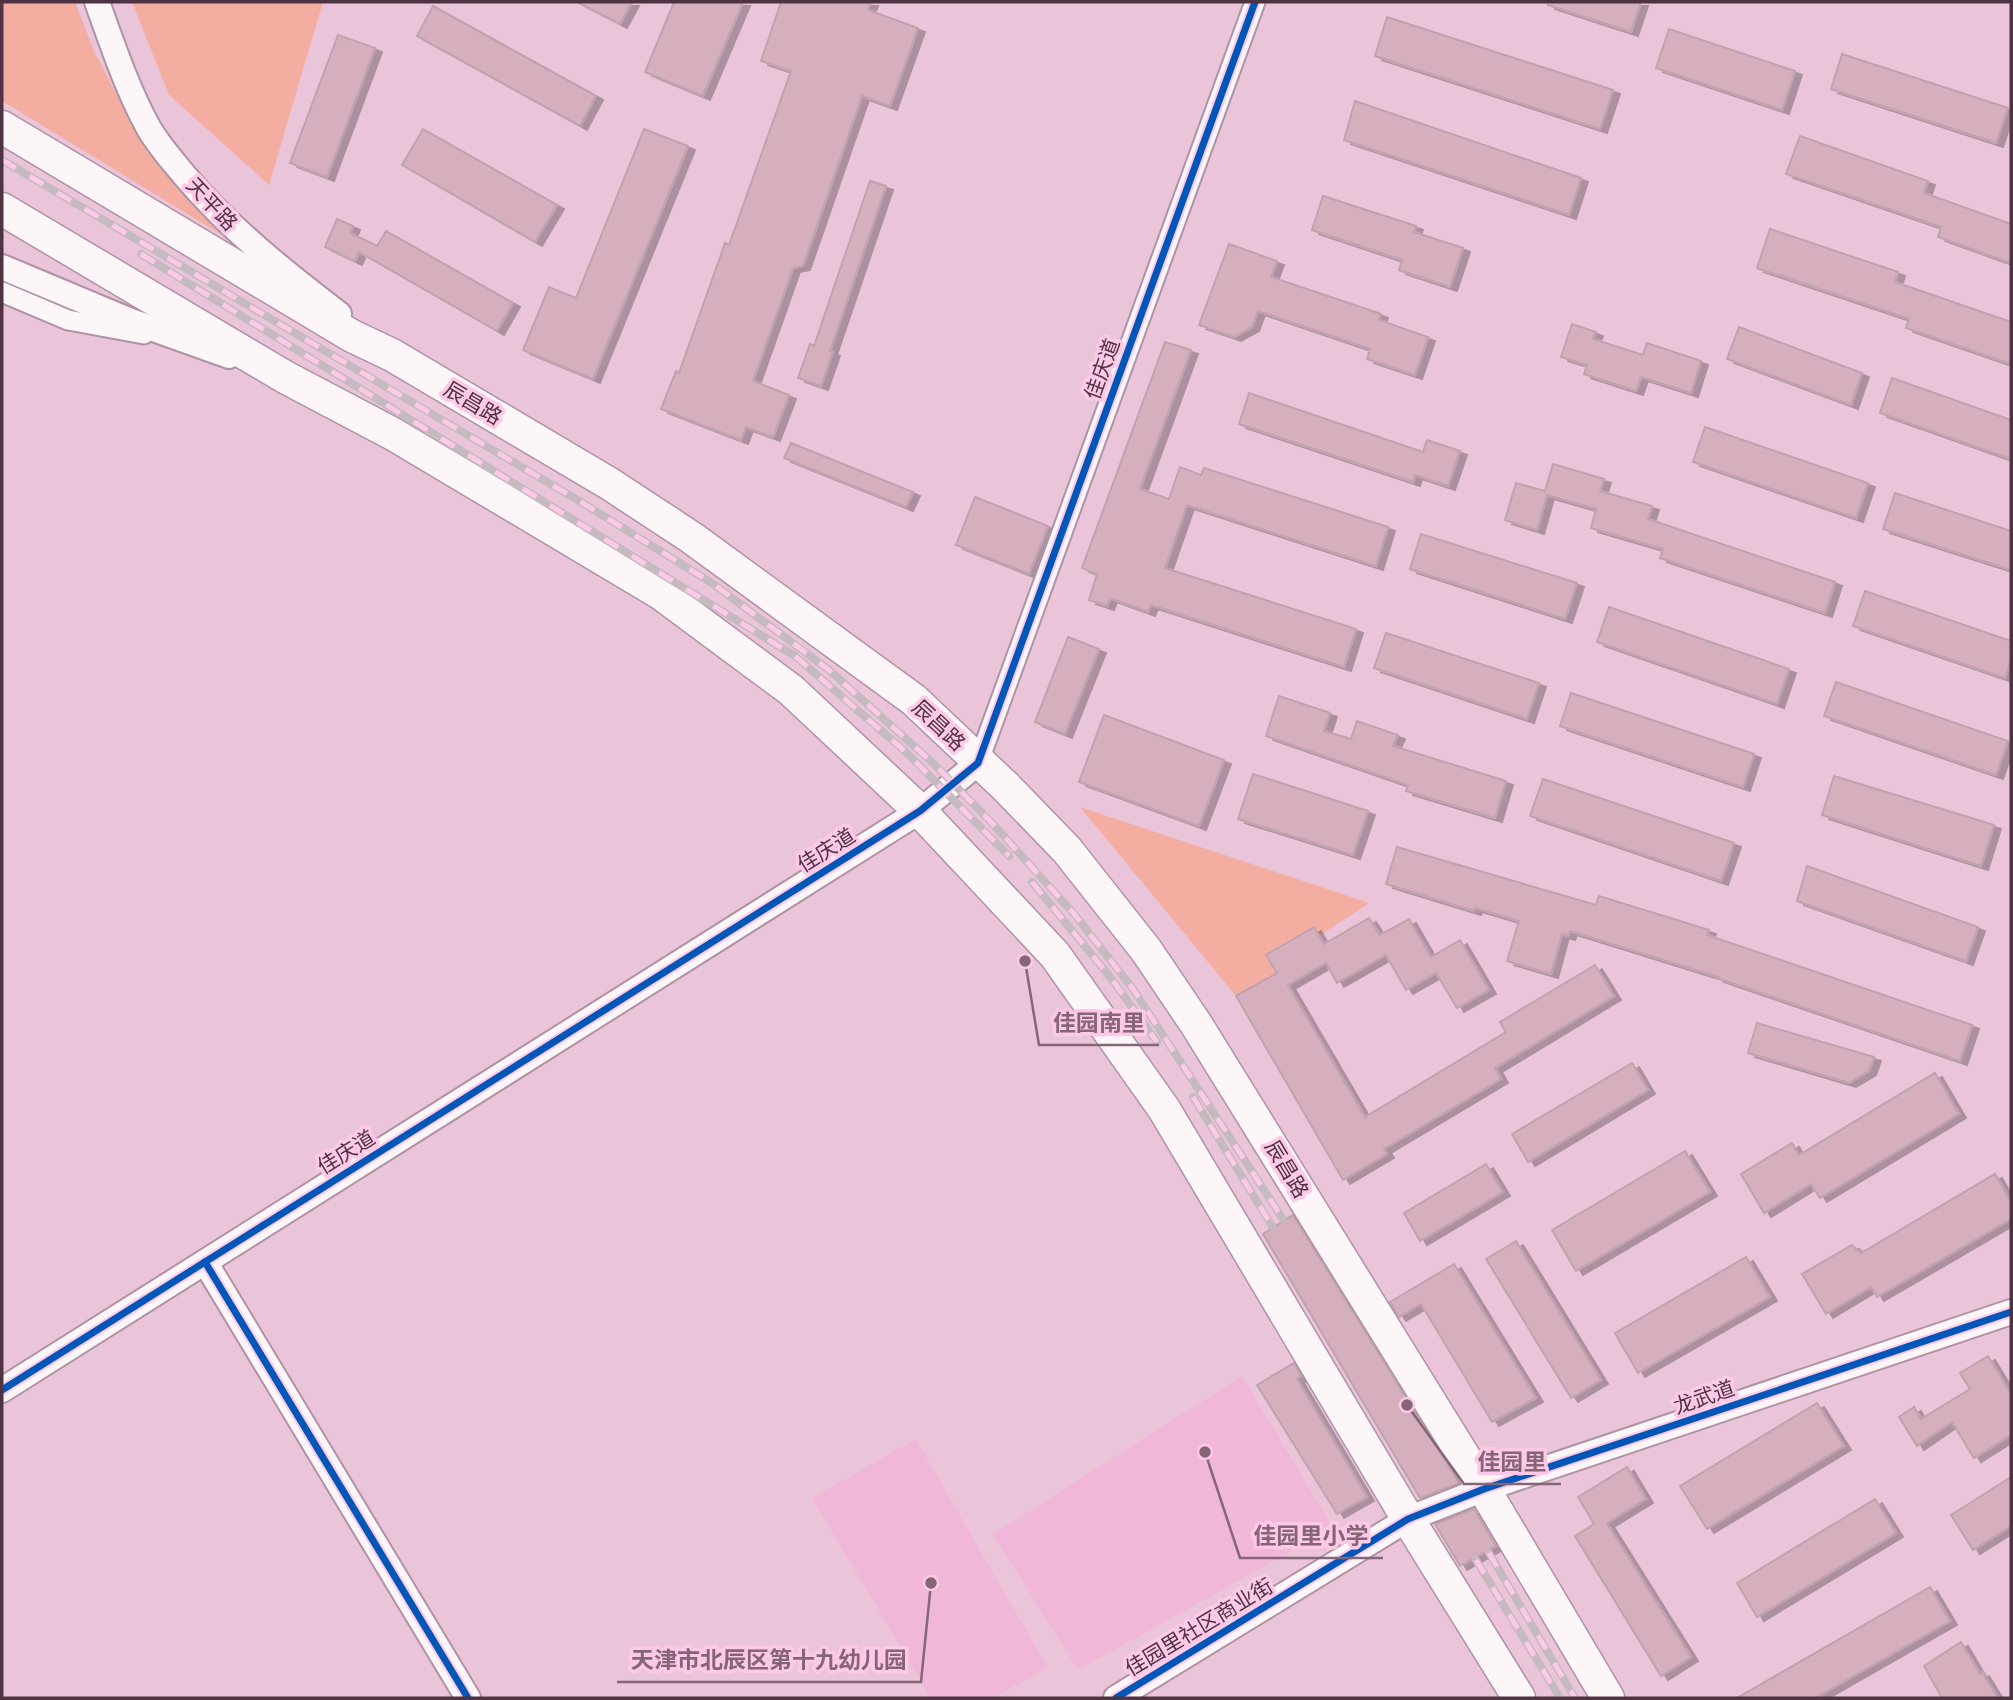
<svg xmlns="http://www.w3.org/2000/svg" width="2013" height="1700" font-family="Merriweather,'Noto Sans SC',serif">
	<defs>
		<filter id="shadow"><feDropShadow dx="7" dy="4" stdDeviation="0" flood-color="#0004"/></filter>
	</defs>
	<rect width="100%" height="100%" fill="#eac5da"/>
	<g fill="#f1b7d9">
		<path d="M1242,1376l91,152 -255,142 -85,-136z"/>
		<path d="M916,1439l132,229 -55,30h-62l-119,-200z"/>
	</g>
	<g fill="#f4aea1">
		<path d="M2,2h73l19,49 53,101 75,83 -220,-134z"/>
		<path d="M132,2h191l-54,183 -100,-90z"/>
		<path d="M1080,807l289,96 -50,33 -6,-9 -46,27 10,19 -41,23z"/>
	</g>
	<g fill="#d5afbe" stroke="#c0a2af" stroke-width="2" filter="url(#shadow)">
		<path d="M577,2h55l-12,22z"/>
		<path d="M674,2h69l-40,94 -58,-24z"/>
		<path d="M781,2h90l-3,8 50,18 -28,78 -28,-10 -59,170 -10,2 -40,113 36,14 -16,42 -27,-10 -5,13 -80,-31 15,-38 3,2 46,-130 4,2 62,-174 -30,-10z"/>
		<path d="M1548,2h93l-10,30 -83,-27z"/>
		<path d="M433,6l163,90 -16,30 -163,-90z"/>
		<path d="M1387,17l226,73 -13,39 -225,-73z"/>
		<path d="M1669,29l126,42 -13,39 -126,-42z"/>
		<path d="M338,35l37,13 -48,129 -37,-14z"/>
		<path d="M1842,54l166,54 -12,35 -165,-54z"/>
		<path d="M1355,101l226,77 -12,37 -225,-75z"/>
		<path d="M423,129l134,76 -22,37 -133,-77z"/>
		<path d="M644,129l44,17 -95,233 -70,-29 26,-63 27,11z"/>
		<path d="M1800,136l128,45 -4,12 87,31v39l-73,-26 3,-10 -155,-53z"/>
		<path d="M870,181l16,5 -56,165 3,1 -12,34 -23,-8 12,-34 4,2z"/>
		<path d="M1323,196l93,30 -2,6 49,16 -13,39 -51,-17 3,-10 -90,-30z"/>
		<path d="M337,219l16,7 -3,7 27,13 9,-15 127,72 -16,28 -138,-79 -4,9 -30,-14z"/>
		<path d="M1770,229l128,43 -3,10 116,40v42l-105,-36 3,-9 -152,-51z"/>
		<path d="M1229,244l48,17 -6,16 110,37 -2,6 49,17 -13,38 -48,-16 3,-10 -112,-38 -6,16 -18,10 -35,-12z"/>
		<path d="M1572,324l24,8 -3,7 50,16 4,-12 54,18 -10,32 -50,-16 -5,14 -52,-17 3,-9 -26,-8z"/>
		<path d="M1739,327l123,46 -11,32 -124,-46z"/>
		<path d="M1165,342l26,8 -51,139 29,10 11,-32 21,8 3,-7 184,59 -12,39 -189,-61 -22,63 191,61 -12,38 -193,-62 -3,7 -38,-14 -3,8 -18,-6 8,-26 -15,-6z"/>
		<path d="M1892,378l119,42v39l-131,-46z"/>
		<path d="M1249,393l174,59 4,-12 33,11 -12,35 -33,-11 -2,7 -174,-58z"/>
		<path d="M1705,427l163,56 -12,35 -163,-56z"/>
		<path d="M791,443l122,49 -7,15 -122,-49z"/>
		<path d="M1553,464l51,15 -4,12 52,15 -4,13 187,63 -10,31 -165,-55 3,-9 -72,-21 5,-19 -49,-14 -10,35 -32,-10 11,-37 29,8z"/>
		<path d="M1895,493l116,38v39l-128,-41z"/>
		<path d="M975,497l73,29 -19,48 -73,-29z"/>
		<path d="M1421,534l156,49 -12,36 -155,-50z"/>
		<path d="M1865,591l146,50v18l-6,19 -152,-52z"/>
		<path d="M1609,607l180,62 -12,35 -180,-62z"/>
		<path d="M1386,633l153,50 -12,36 -153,-51z"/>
		<path d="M1068,637l31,12 -34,85 -30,-12z"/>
		<path d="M1836,682l172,59 -12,34 -172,-59z"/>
		<path d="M1571,693l183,61 -11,33 -183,-61z"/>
		<path d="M1279,696l51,17 -6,18 27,8 6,-18 41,14 -5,11 113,35 -11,37 -89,-27 2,-6 -142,-49z"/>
		<path d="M1104,715l120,45 -25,66 -120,-44z"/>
		<path d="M1253,774l115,37 -15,44 -115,-36z"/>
		<path d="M1834,776l160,49 -13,41 -159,-51z"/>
		<path d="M1543,779l191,64 -13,38 -191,-65z"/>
		<path d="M1397,847l199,58 3,-9 110,34 -2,5 265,90 -12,36 -243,-83 1,-1 -148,-46 -2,5 -6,-2 -11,40 -44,-13 12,-40 -44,-13 -1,3 -88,-27z"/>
		<path d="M1807,866l171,61 -12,34 -169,-60z"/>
		<path d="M1369,918l11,17 29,-16 22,38 29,-17 29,50 -32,18 -21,-35 -30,17 -20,-35 -49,28 -11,-20 -38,22 77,132 141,-85 -6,-10 95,-57 19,31 -119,72 6,11 -117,70 3,5 -44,26 -107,-184 41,-23 -11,-18 48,-28 10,17z"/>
		<path d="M1757,1023l117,34 -5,14 -20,12 -101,-30z"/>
		<path d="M1632,1063l16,27 -120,72 -16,-28z"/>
		<path d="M1935,1073l24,41 -139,84 -9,-14 -47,29 -23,-39 51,-31 7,12z"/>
		<path d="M1685,1151l25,41 -134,79 -24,-41z"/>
		<path d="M1486,1164l17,28 -83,49 -16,-28z"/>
		<path d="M1995,1174l16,28v17l-134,78 -6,-10 -45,27 -24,-40 50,-29 9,8z"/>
		<path d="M1293,1215l166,268 -39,15 -157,-264z"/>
		<path d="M1516,1241l85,139 -30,18 -85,-139z"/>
		<path d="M1746,1257l24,40 -132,76 -23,-40z"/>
		<path d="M1454,1264l82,134 -44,24 -71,-118 -22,13 -9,-15z"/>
		<path d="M1988,1356l23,38v41l-37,23 -22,-36 -35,24 -18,-29 15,-10 7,12 49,-30 -10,-16z"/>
		<path d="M1294,1363l7,13 -4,3 70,118 -30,17 -80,-129z"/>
		<path d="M1817,1403l27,43 -137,83 -27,-43z"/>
		<path d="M1627,1467l19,32 -39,24 84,134 -30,19 -86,-140 19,-12 -16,-27z"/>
		<path d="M2011,1477v49l-38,24 -22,-35z"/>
		<path d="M1875,1499l21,34 -139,84 -20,-34z"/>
		<path d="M1474,1509l22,37 -36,20 -25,-42z"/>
		<path d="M1930,1587l20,34 -135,77h-78z"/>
		<path d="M1961,1642l19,32 2,-2 16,26h-56l-18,-32z"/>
	</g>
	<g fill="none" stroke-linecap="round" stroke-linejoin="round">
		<g stroke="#af92a3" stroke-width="23">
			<g id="minor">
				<path d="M2,292l66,28 76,14"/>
				<path d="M978,763l277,-761"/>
			</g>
		</g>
		<g stroke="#af92a3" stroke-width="28">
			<g id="tertiary">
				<path d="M97,2c15,41 29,84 50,123 10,19 25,35 38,51 45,53 99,96 154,138"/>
				<path d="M2,267l129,54 98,35"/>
				<path d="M205,1262l263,436"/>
				<path d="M2,1390l918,-579 58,-48"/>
				<path d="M1116,1698l292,-179 76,-30 527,-177"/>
			</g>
		</g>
		<g stroke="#af92a3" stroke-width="35">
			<g id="primary">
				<path d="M2,127l350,209 40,19 218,129 82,54 222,162 91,86 62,64 79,100 50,74 288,465 124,209"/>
				<path d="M2,209l283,168 108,57 267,159 131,97 129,121 135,144 109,154 244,410 111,179"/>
			</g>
		</g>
		<use href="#minor" stroke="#fcf6f9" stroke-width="19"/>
		<use href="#tertiary" stroke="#fcf6f9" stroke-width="24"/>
		<use href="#primary" stroke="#fcf6f9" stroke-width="32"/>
		<g stroke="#c4bac0" stroke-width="8">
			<g id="rail">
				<path d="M2,160l579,342 131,81 117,87 104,93 59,60 83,92 58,74 150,230"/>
				<path d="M141,254l654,402 112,97 102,103"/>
				<path d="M1032,882l79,96 46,64"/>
				<path d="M1193,1097l79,129"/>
				<path d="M1489,1553l86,145"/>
				<path d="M1476,1560l84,138"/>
			</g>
		</g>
		<use href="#rail" stroke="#fec8e7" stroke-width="5" stroke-dasharray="16" stroke-linecap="butt"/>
		<g stroke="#fec8e7" stroke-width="11">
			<g id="cycleway">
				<path d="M205,1262l263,436"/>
				<path d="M2,1390l918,-579 58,-48 277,-761"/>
				<path d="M1116,1698l292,-179 76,-30 527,-177"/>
			</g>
		</g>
		<use href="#cycleway" stroke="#0057b8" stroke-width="7"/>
	</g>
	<g text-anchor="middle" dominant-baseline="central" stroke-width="7" stroke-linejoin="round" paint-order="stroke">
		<g font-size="21" fill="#4e3343" stroke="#fec8e7">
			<text transform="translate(212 204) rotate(47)">天平路</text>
			<text transform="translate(1102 369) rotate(-70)">佳庆道</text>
			<text transform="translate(473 403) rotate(31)">辰昌路</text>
			<text transform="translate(939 725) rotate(43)">辰昌路</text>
			<text transform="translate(826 850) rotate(-32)">佳庆道</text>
			<text transform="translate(346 1152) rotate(-32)">佳庆道</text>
			<text transform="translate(1287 1169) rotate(59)">辰昌路</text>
			<text transform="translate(1704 1397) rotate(-19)">龙武道</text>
			<text transform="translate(1199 1627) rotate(-31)">佳园里社区商业街</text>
		</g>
	</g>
	<path fill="none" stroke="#856678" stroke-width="2.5" d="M1025 961L1039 1045H1159M1407 1405L1464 1484H1561M1205 1452L1240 1558H1383M931 1583L921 1682H617"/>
	<g fill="#856678" stroke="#fec8e7" stroke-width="2.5">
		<circle cx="1025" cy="961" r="7"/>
		<circle cx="1407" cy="1405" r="7"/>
		<circle cx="1205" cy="1452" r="7"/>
		<circle cx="931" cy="1583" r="7"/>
	</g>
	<g font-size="23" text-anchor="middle" font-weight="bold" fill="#856678" stroke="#fec8e7" stroke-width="7" stroke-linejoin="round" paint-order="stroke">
		<text x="1099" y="1031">佳园南里</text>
		<text x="1512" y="1470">佳园里</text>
		<text x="1311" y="1544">佳园里小学</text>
		<text x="769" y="1668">天津市北辰区第十九幼儿园</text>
	</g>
	<rect width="2013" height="1700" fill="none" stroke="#4e3343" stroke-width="7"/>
</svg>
